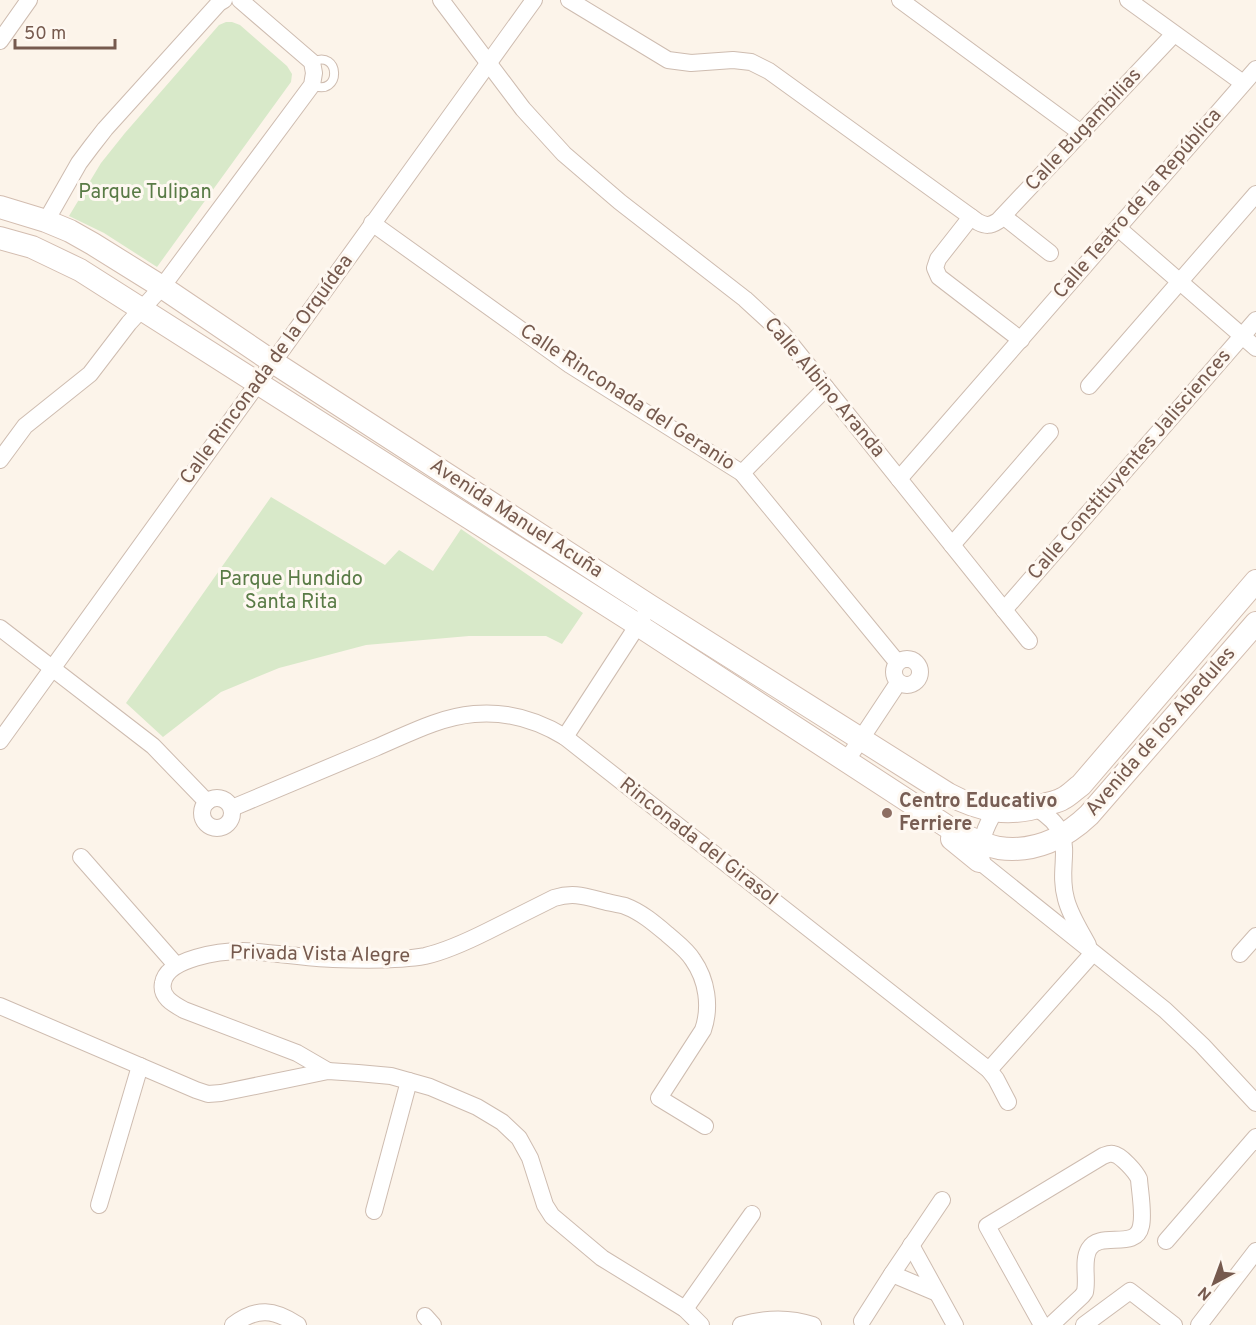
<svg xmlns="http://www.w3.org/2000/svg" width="1256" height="1325" font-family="Overpass,sans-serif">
	<rect width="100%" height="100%" fill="#fcf4ea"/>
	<g fill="#d8e9c9">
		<path d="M226,22h6l8,3 47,41 5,8 -1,8 -134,185 -53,-34 -35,-17 32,-53 24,-30 94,-108z"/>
		<path d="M271,497l114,68 14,-15 34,21 28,-42 122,84 -21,31 -16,-8h-77l-103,9 -87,23 -58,24 -58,45 -37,-34z"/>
	</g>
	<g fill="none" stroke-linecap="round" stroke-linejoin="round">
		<g stroke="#cebcb0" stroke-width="10">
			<path id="lane" d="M312,62c29,-14 30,36 0,23"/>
		</g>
		<g stroke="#cebcb0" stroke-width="18">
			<g id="street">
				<path d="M441,0l82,109 41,45 56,48 125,97 37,34 247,308"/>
				<path d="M569,0l99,60 23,3 42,-3 18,2 18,9 209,151c8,4 12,4 20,-1l176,-187"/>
				<path d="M900,0l181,133"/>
				<path d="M1128,0l115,83"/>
				<path d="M0,41l29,-41"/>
				<path d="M1003,216l47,37"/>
				<path d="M971,217l-33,42 -3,9 4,9 82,63"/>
				<path d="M46,221l33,-58 12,-16 14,-18 114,-126 5,-3"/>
				<path d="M372,223l198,142 172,108 155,189"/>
				<path d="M1118,228l138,120"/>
				<path d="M1089,386l167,-192"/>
				<path d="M0,460l25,-34 65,-52 39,-51 33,-36 150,-202 2,-12 -2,-11 -72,-62"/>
				<path d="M742,473l84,-85"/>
				<path d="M899,479l357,-410"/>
				<path d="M952,545l98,-113"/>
				<path d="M1004,610l252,-290"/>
				<path d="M0,628l153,118 54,56"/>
				<circle cx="907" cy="672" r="13"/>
				<path d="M565,737l78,-120"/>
				<path d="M0,741l534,-741"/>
				<path d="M847,760l51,-77"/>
				<circle cx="217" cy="813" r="15"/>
				<path d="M232,808c47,-20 95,-40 143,-60 31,-13 64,-31 99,-34 32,-3 63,6 91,23l424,333 7,9 12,23"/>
				<path d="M1036,808c46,28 19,52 30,91 4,16 14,31 22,46"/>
				<path d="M995,811c-11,18 -14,29 -16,50l186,149 37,35 54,58"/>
				<path d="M81,857l95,108"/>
				<path d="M1240,954l16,-18"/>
				<path d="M0,1006l196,84 12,4 13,-1 107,-22 30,2 33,3 39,11 47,20 25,15 17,16 11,20 15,47 7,11 50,42 83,51 16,16"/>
				<path d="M989,1070l104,-117"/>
				<path d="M328,1071l-31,-18 -113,-43c-11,-6 -24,-13 -21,-27 4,-25 58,-32 79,-32 31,1 61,7 91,8 27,1 66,2 92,-3 22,-5 43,-15 63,-25 22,-11 44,-22 66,-33 19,-6 30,-2 49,3 7,2 15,3 22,5 16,6 29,17 42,28 9,8 20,16 26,26 14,20 18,47 10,70l-44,68 46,28"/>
				<path d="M99,1205l41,-139"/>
				<path d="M374,1211l35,-130"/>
				<path d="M1166,1241l90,-104"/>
				<path d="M911,1245l44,80"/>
				<path d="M892,1274l45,19"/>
				<path d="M685,1309l67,-95"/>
				<path d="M425,1316l8,9"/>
				<path d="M862,1321l30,-47 50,-74"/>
				<path d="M233,1325c24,-18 41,-16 65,0"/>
				<path d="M741,1325c24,-7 48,-8 72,0"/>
				<path d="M1042,1325l-55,-99 116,-70c3,-1 7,-3 10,-2 8,1 23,18 26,25 1,14 5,35 2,47 -5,25 -41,4 -52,23 -7,12 -1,29 -4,43l-3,4 -31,29"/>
				<path d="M1084,1325l46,-34 44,34"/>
				<path d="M1199,1325l57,-74"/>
			</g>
		</g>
		<g stroke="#d3bdb0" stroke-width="24">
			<g id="secondary">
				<path d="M0,207l46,14 24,10 23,13 69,43 111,75 377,244 298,188c32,17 61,23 96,11 6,-2 13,-3 18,-6 7,-3 13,-10 19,-14l175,-204"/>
				<path d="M0,238l32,9 48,23 558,355 316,206c15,6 29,14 45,17 35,5 66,-10 90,-33l167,-192"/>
				<path d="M952,839l27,22"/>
			</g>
		</g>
		<use href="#lane" stroke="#fff" stroke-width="8"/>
		<use href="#street" stroke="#fff" stroke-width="16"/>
		<use href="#secondary" stroke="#fff" stroke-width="22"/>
	</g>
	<circle fill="#8d6e63" stroke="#fef8f1" stroke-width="2" cx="887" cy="813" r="6"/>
	<g text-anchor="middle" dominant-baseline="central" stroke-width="6" stroke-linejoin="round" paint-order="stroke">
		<g font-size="20" fill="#765a4e" stroke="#fef8f1">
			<text transform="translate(1084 130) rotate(-47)">Calle Bugambilias</text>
			<text transform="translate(1138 204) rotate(-49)">Calle Teatro de la República</text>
			<text transform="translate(267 370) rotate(-54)">Calle Rinconada de la Orquídea</text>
			<text transform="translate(824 388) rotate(50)">Calle Albino Aranda</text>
			<text transform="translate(627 398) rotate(33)">Calle Rinconada del Geranio</text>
			<text transform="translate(1130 465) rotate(-49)">Calle Constituyentes Jalisciences</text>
			<text transform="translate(516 519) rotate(33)">Avenida Manuel Acuña</text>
			<text transform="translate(1161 732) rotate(-49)">Avenida de los Abedules</text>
			<text transform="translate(698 842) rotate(38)">Rinconada del Girasol</text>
			<text transform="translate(320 955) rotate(1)">Privada Vista Alegre</text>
		</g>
		<g font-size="20" fill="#597b46" stroke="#fef8f1">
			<text x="145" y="193">Parque Tulipan</text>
			<text x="291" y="580">Parque Hundido<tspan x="291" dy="23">Santa Rita</tspan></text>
		</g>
		<g font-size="20" font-weight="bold" fill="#785e54" stroke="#fef8f1" text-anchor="start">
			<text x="899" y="802">Centro Educativo<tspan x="899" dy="23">Ferriere</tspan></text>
		</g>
	</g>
	<g transform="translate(1214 1283) rotate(221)" stroke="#fef8f1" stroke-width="4.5" paint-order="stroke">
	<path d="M0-4.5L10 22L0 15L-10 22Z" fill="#765a4e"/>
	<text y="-9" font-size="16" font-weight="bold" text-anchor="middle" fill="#765a4e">N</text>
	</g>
	<path d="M15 39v9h100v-9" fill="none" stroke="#765a4e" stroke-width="3"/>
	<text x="24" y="39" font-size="18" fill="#765a4e" stroke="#fef8f1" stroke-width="4.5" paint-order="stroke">50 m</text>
</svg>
